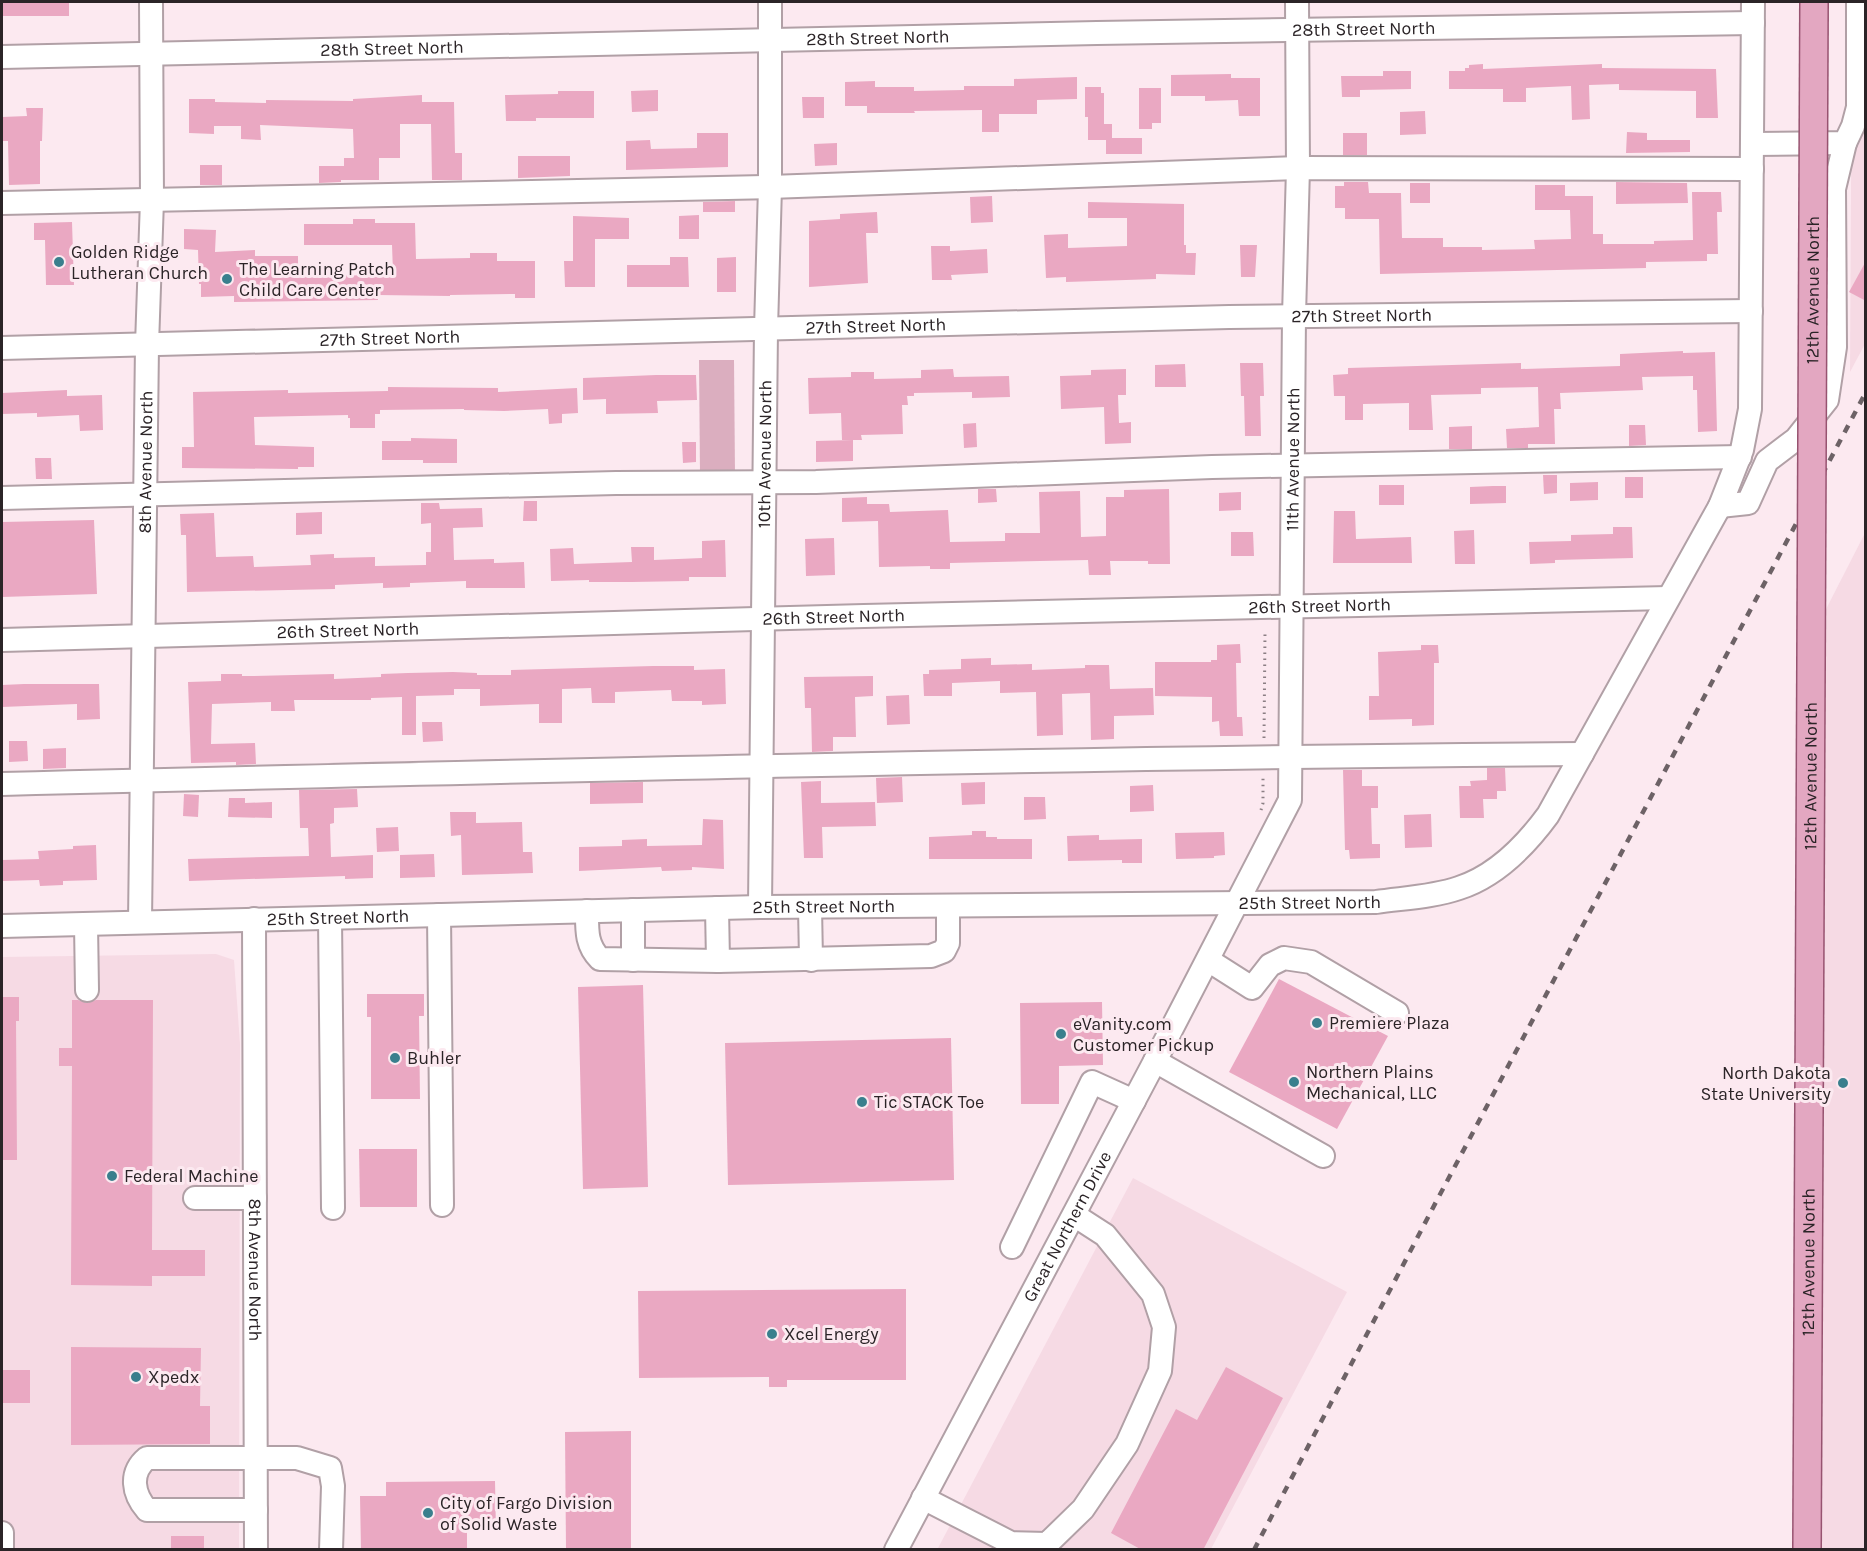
<svg xmlns="http://www.w3.org/2000/svg" width="1867" height="1551" font-family="Karla,sans-serif">
	<rect width="100%" height="100%" fill="#fce9f0"/>
	<g fill="#f6dae4">
		<path d="M1852,2h13l1,340 -16,30z"/>
		<path d="M1865,533l1,1016 -47,1 3,-933z"/>
		<path d="M216,954l18,6 6,84 -1,505h-237v-592z"/>
		<path d="M1133,1178l214,114 -136,257 -274,1z"/>
	</g>
	<path fill="#dbaebf" d="M699,360h35l1,115h-35z"/>
	<g fill="#eaa8c2">
		<rect x="2" y="2" width="67" height="14"/>
		<path d="M1483,64v5l119,-5v4l114,1 2,49h-22v-27l-77,-1v-6l-30,1 1,34 -18,1 -1,-34 -45,2v14h-23v-13h-54v-18h16v-3h4v-3z"/>
		<path d="M1383,71h28v18l-51,1v7h-18l-1,-21h42z"/>
		<path d="M1231,74v4h29v38h-21l-1,-16 -33,1v-5h-34v-21z"/>
		<path d="M1077,77v22l-40,1v14h-38v18h-17v-22l-68,1 1,2h-48v-7h-22v-24l30,-1v6h39v4l50,-1v-4h50v-7z"/>
		<path d="M1085,87h16v6h3v31h8v14h30v16h-36v-14h-18v-23h-3z"/>
		<path d="M1139,88h22v35h-9v6h-13z"/>
		<path d="M658,90v21l-26,1 -1,-21z"/>
		<path d="M558,91h36v27h-58v3h-30l-1,-26 53,-1z"/>
		<path d="M422,95v7h32l1,51h7v27h-30l-1,-56h-31v34h-21v22h-38v2l-22,1v-17h25v-8h10l-1,-29 -93,-4 1,15 -20,-1v-13h-27v8l-25,-1v-34h26v3l51,1v-3l87,1v-2z"/>
		<path d="M802,97h22v21h-21z"/>
		<path d="M26,108h17l-1,33h-2v43l-31,1 -1,-44h-6v-24l25,-1z"/>
		<path d="M1425,111l1,23 -26,1v-23z"/>
		<path d="M1627,132l20,1v7h43v12l-64,1z"/>
		<path d="M697,133h31v34l-102,3v-29l24,-1 1,9 46,-1z"/>
		<rect x="1343" y="133" width="24" height="22"/>
		<path d="M837,143v22l-22,1 -1,-22z"/>
		<path d="M518,156h52v20l-52,2z"/>
		<rect x="200" y="165" width="22" height="20"/>
		<path d="M1344,182h24l1,11h32l1,45h41v9h39v3l53,-1 -1,-9 37,-1 -1,-29h-35v-25h30v11h28v38h10v10h51v-3l39,-1 -1,-48h29l1,20h-5l1,42h-11v7l-61,1v6l-266,6 -1,-55h-34v-11h-10v-22h9z"/>
		<path d="M1616,182l71,1 1,20 -72,1z"/>
		<rect x="1410" y="183" width="20" height="20"/>
		<path d="M992,196l1,26 -22,1 -1,-26z"/>
		<path d="M735,201v11h-32v-10z"/>
		<path d="M1088,202l96,2v41h2v8h10l-1,22 -39,-1v5l-90,3v-5l-20,1 -2,-43 24,-1v14l59,-2v-28h-39z"/>
		<path d="M877,212l1,21h-12l2,50 -59,4v-66l31,-2v-5z"/>
		<path d="M699,215v24h-20v-23z"/>
		<path d="M573,216l56,2v21h-34v48h-30l-1,-26h9z"/>
		<path d="M353,219h22v4h40l1,36 54,-1v-5h27v8h38v37h-20v-4l-65,1v1l-72,-1v5l-144,2v-6l-33,1v-13h-2l-1,-34 -14,-1v-20l32,1 -1,22 40,-2v6h43v20l90,-1v-3h5l-1,-27h-88v-21h49z"/>
		<path d="M72,222l2,63h-28l-1,-45h-11v-17z"/>
		<path d="M1240,245h17l-2,32h-14z"/>
		<path d="M931,246h19v5l37,-2 1,24 -37,2 1,5h-20z"/>
		<path d="M670,257h18l1,30h-62v-22h43z"/>
		<path d="M736,257v35h-19v-34z"/>
		<path d="M1866,261v40l-17,-9z"/>
		<path d="M1683,351v2l32,-1 2,79 -19,1 -1,-42h-4v-14l-51,1 1,13 -83,3 1,16h-7l1,35h-27v4h-21l-1,-19 33,-2 -1,-40 -57,1v6l-50,1 2,35h-24v-27l-46,1v16h-18v-24h-11l-1,-21 15,-1v-6l173,-5v6l99,-3v-12z"/>
		<path d="M1240,363h23l1,33h-4l1,40h-16l-1,-40h-3z"/>
		<path d="M1185,364l1,23h-31v-22z"/>
		<path d="M953,369l1,8 55,-1 1,21 -38,1v-6l-58,1v3h-7l1,9h-6l1,29 -42,1 1,5h-20l-1,-27 -32,1 -1,-36 43,-1v-5h23v7l47,-1v-8z"/>
		<path d="M1126,369v26h-8l1,28 12,-1v21l-26,1 -1,-37 -43,2 -1,-33 31,-1v-5z"/>
		<path d="M656,375h40l1,25 -40,1 1,12 -52,1v-15l-23,1v-22z"/>
		<path d="M388,387l110,1v4l79,-4 1,25 -16,1v9l-13,1 -1,-15 -44,2 -40,-1v-1l-84,1v4h-5v14h-25v-10h-2v-3l-94,2 1,28 59,2v20h-16v2l-116,-1v-21h12l-1,-55 95,-2v3l100,-2z"/>
		<path d="M67,390v6l35,-1 1,35 -23,1 -1,-16 -42,2v-4l-35,1v-21z"/>
		<path d="M976,423l1,24 -13,1 -1,-24z"/>
		<path d="M1629,425h16l1,20 -17,1z"/>
		<path d="M1472,426v23h-23v-22z"/>
		<path d="M411,438l46,1v24h-34v-3h-41v-19h29z"/>
		<path d="M853,440v21l-37,1v-21z"/>
		<path d="M682,442h14v20l-13,1z"/>
		<path d="M35,458h16l1,21h-16z"/>
		<path d="M1543,475h14v18l-13,1z"/>
		<rect x="1625" y="477" width="18" height="21"/>
		<path d="M1598,482v18l-28,1v-18z"/>
		<rect x="1379" y="485" width="25" height="20"/>
		<path d="M1493,486h13v17l-36,1v-17z"/>
		<path d="M978,489h18l1,13 -19,1z"/>
		<path d="M1169,489l1,75h-22v-3h-38l1,14h-22l-1,-15 -138,3v6h-20v-3l-51,1 -1,-46 -36,1v-24l25,-1v7h22l1,8 58,-2 2,32 55,-1v-8h35l-1,-41 41,-1 1,46 25,-1v-39h18v-7z"/>
		<path d="M1241,492v18l-22,1v-18z"/>
		<path d="M524,501h13v20h-14z"/>
		<path d="M421,503h18l1,6 42,-1 1,19 -30,1 1,32 40,-1v4l30,-1 1,26h-59v-7l-56,2v4l-27,1v-5l-48,2v4l-148,3 -1,-57h-5l-1,-21 34,-1 2,44 37,-1 1,11 57,-2 -1,-10 24,-1v4l41,-1v9l51,-1v-13h5v-29l-10,1z"/>
		<path d="M1334,511h21l1,28 55,-2 1,26h-79z"/>
		<path d="M322,512v22l-26,1v-22z"/>
		<path d="M94,520l3,74 -95,3v-75z"/>
		<path d="M1613,527h19l1,31 -78,2v3l-25,1 -1,-22 42,-1v-6l42,-1z"/>
		<path d="M1474,530l1,34h-20l-1,-33z"/>
		<path d="M1231,532h22l1,24h-23z"/>
		<path d="M834,538l1,37 -29,1 -1,-37z"/>
		<path d="M725,540l1,37h-37v4l-57,1h-43v-2l-38,1 -1,-32 23,-1 1,16 58,-2 -1,-15h23v13l48,-2v-17z"/>
		<path d="M1240,644l1,19h-5l1,54h5l1,19h-23l-1,-15 -7,1v-25l-57,-1v-34h56v-2h6v-15z"/>
		<path d="M1421,645h17l1,18h-5v62l-22,1v-7l-43,1v-24h10l-1,-44 43,-2z"/>
		<path d="M991,658v7l41,-1v6l53,-2v-3h24l1,24 43,-1 1,27 -40,1v23l-23,1 -1,-47 -28,1 1,41 -26,1 -1,-44 -36,1v-12l-48,2v13h-28l-1,-22h6v-4l32,-1v-10z"/>
		<path d="M653,666h41v4l31,-1 1,35 -24,1v-4h-30l-1,-11 -56,2v11h-23l-1,-15 -29,1v34h-23v-19l-59,2v-17h-26v6l-38,1v39h-14v-38l-31,1v2h-77l1,11h-24v-9l-59,2 -1,40 44,-1 1,21 -20,1v-3l-45,1 -3,-81 33,-1v-7h21v2h12l80,-2v5l47,-2v-3l27,-1 45,-1 24,1v2h34v-5z"/>
		<path d="M873,676v20l-18,1 1,40h-23v14l-21,1 -1,-44h-6l-1,-31z"/>
		<path d="M24,684h75l1,35 -23,1v-16l-75,3v-22z"/>
		<path d="M909,695l1,29 -23,1 -1,-29z"/>
		<path d="M422,722h20l1,19 -20,1z"/>
		<path d="M9,741h18l1,20 -19,1z"/>
		<path d="M66,748v20l-23,1v-20z"/>
		<path d="M1487,768h18l1,23h-9v8h-14l1,19h-24l-1,-32h12l-1,-5 17,-1z"/>
		<path d="M1343,770h19v16h16v22h-7l1,36h8v14l-30,1 -1,-9h-4z"/>
		<path d="M902,777l1,25 -26,1 -1,-25z"/>
		<path d="M821,781v22l54,-1 1,24 -54,1 1,31h-19l-3,-76z"/>
		<path d="M643,782v21l-53,1v-21z"/>
		<path d="M985,782v22l-23,1 -1,-22z"/>
		<path d="M1153,785l1,26 -24,1v-26z"/>
		<path d="M357,789l1,18 -24,1v15l-4,1 1,33 42,-2v23l-28,1v-3l-156,5 -1,-22 121,-3 -1,-28h-8l-1,-38z"/>
		<path d="M184,794l15,1 -1,22 -15,-1z"/>
		<path d="M1024,797h21l1,22 -22,1z"/>
		<path d="M229,798h16v5l27,-1v16l-44,-1z"/>
		<path d="M450,812h26v11l46,-1 1,30h9l1,21 -71,2 -1,-40 -10,1z"/>
		<path d="M1431,814l1,33 -27,1 -1,-33z"/>
		<path d="M703,819l20,1 1,49 -32,-2v3l-30,1 -1,-4 -82,4v-24l43,-1v-6l25,-1v7l55,-1z"/>
		<path d="M398,827l1,24 -22,1 -1,-24z"/>
		<path d="M972,831h14v6h11v2h35v20h-103v-22l43,-2z"/>
		<path d="M1224,832l1,23 -11,1v2l-38,1 -1,-26z"/>
		<path d="M1099,835v5l43,-1v24h-20v-3l-54,1 -1,-25z"/>
		<path d="M96,845l1,35 -34,1v4l-23,1 -1,-6 -37,1v-21l37,-1 -1,-8 35,-2v-3z"/>
		<path d="M434,854l1,23 -35,1v-23z"/>
		<path d="M1279,979l109,57 -51,93 -108,-57z"/>
		<path d="M643,985l5,202 -65,2 -5,-202z"/>
		<path d="M367,994h57v22h-5l1,83h-49v-82h-4z"/>
		<path d="M2,997h17v24h-3l1,139h-15z"/>
		<path d="M72,1000h6l9,3 9,-3h57l-1,250h53v26h-53v10l-81,-1 1,-219h-13v-18h13z"/>
		<path d="M1102,1002l1,63 -44,1v38h-38l-1,-101z"/>
		<path d="M951,1038l3,142 -226,5 -3,-142z"/>
		<path d="M359,1149h58v58h-57z"/>
		<path d="M906,1289v91h-119v7h-18v-10l-130,1 -1,-87z"/>
		<path d="M71,1347l130,1 -1,58h10v38l-139,1z"/>
		<path d="M1226,1367l57,31 -80,152h-61l-31,-17 65,-124 21,11z"/>
		<rect x="2" y="1370" width="28" height="33"/>
		<path d="M631,1431v119h-65l-1,-118z"/>
		<path d="M495,1481l1,50h-29v19h-106l-1,-54h26v-14z"/>
		<rect x="171" y="1536" width="33" height="14"/>
	</g>
	<g fill="none" stroke-linecap="round" stroke-linejoin="round">
		<g stroke="#b1a0a6" stroke-width="26">
			<g id="minor">
				<path id="s1" d="M2,57l1095,-24 656,-10"/>
				<path d="M1753,144l92,-1 8,-17 5,-19v-105"/>
				<path d="M2,203l768,-16 528,-19 454,1"/>
				<path id="s2" d="M2,348l1227,-31 522,-6"/>
				<path d="M2,498l614,-15 200,-1 396,-15 528,-10"/>
				<path d="M1720,506l28,-3 19,-42 29,-22 31,-39 8,-53 -1,-158 11,-46"/>
				<path id="s3" d="M2,640l862,-24 804,-18"/>
				<path d="M2,784c526,-13 1053,-26 1580,-30"/>
				<path id="s4" d="M760,907l6,-578 4,-142v-185"/>
				<path d="M810,907l1,53"/>
				<path d="M717,908l1,53"/>
				<path d="M633,910v50"/>
				<path d="M587,911c0,19 -1,34 13,48l118,2 213,-5 13,-5 4,-8v-37"/>
				<path d="M439,915l3,290"/>
				<path d="M330,918l3,290"/>
				<path id="s5" d="M254,919l2,631"/>
				<path id="s6" d="M140,922l7,-577 5,-145 -1,-198"/>
				<path d="M86,924l1,66"/>
				<path id="s7" d="M2,926l758,-19 616,-5c27,-4 57,-5 83,-14 37,-12 67,-43 89,-73l172,-309 22,-56 8,-41 3,-407"/>
				<path d="M1208,960l44,28 18,-23 14,-7 27,4 86,51"/>
				<path d="M1155,1061l168,95"/>
				<path d="M195,1198h60"/>
				<path d="M1012,1247l80,-165 42,19"/>
				<path d="M923,1498l88,45 36,1 36,-35 44,-65 33,-73 4,-44 -11,-33 -48,-59 -31,-20"/>
				<path d="M256,1510h-109c-14,-16 -18,-37 0,-52h150l33,10 3,18 -2,64"/>
				<path d="M2,1533v17"/>
				<path id="s8" d="M896,1550l259,-489 135,-261 4,-484 4,-148 -1,-166"/>
			</g>
		</g>
		<g stroke="#8b7f84" stroke-width="3" stroke-dasharray="1.5 4.5" stroke-linecap="butt">
			<path d="M1264,738l1,-106"/>
			<path d="M1261,810l2,-7v-25"/>
		</g>
		<use href="#minor" stroke="#fff" stroke-width="22"/>
		<path stroke="#6d6266" stroke-width="4.5" stroke-dasharray="8 8" stroke-linecap="butt" d="M1254,1550l182,-348 430,-810"/>
		<g stroke="#975370" stroke-width="30" stroke-linecap="butt">
			<g id="major-bridge">
				<path id="s9" d="M1807,1550l7,-1548"/>
			</g>
		</g>
		<use href="#major-bridge" stroke="#e3a7c1" stroke-width="27"/>
	</g>
	<g fill="#3a7f8d" stroke="#fce9f0" stroke-width="2">
		<circle cx="59" cy="262" r="6"/>
		<circle cx="227" cy="279" r="6"/>
		<circle cx="1317" cy="1023" r="6"/>
		<circle cx="1061" cy="1034" r="6"/>
		<circle cx="395" cy="1058" r="6"/>
		<circle cx="1294" cy="1082" r="6"/>
		<circle cx="1843" cy="1083" r="6"/>
		<circle cx="862" cy="1102" r="6"/>
		<circle cx="112" cy="1176" r="6"/>
		<circle cx="772" cy="1334" r="6"/>
		<circle cx="136" cy="1377" r="6"/>
		<circle cx="428" cy="1513" r="6"/>
	</g>
	<g text-anchor="middle" dominant-baseline="central" stroke-width="6" stroke-linejoin="round" paint-order="stroke">
		<g font-size="18" fill="#2b2427" stroke="#fce9f0">
			<text stroke="none"><textPath href="#s1" startOffset="1362">28th Street North</textPath></text>
			<text stroke="none"><textPath href="#s1" startOffset="876">28th Street North</textPath></text>
			<text stroke="none"><textPath href="#s1" startOffset="390">28th Street North</textPath></text>
			<text stroke="none"><textPath href="#s9" startOffset="1260">12th Avenue North</textPath></text>
			<text stroke="none"><textPath href="#s2" startOffset="1360">27th Street North</textPath></text>
			<text stroke="none"><textPath href="#s2" startOffset="874">27th Street North</textPath></text>
			<text stroke="none"><textPath href="#s2" startOffset="388">27th Street North</textPath></text>
			<text stroke="none"><textPath href="#s4" startOffset="453">10th Avenue North</textPath></text>
			<text stroke="none"><textPath href="#s8" startOffset="1188">11th Avenue North</textPath></text>
			<text stroke="none"><textPath href="#s6" startOffset="460">8th Avenue North</textPath></text>
			<text stroke="none"><textPath href="#s3" startOffset="1318">26th Street North</textPath></text>
			<text stroke="none"><textPath href="#s3" startOffset="832">26th Street North</textPath></text>
			<text stroke="none"><textPath href="#s3" startOffset="346">26th Street North</textPath></text>
			<text stroke="none"><textPath href="#s9" startOffset="774">12th Avenue North</textPath></text>
			<text stroke="none"><textPath href="#s7" startOffset="1308">25th Street North</textPath></text>
			<text stroke="none"><textPath href="#s7" startOffset="822">25th Street North</textPath></text>
			<text stroke="none"><textPath href="#s7" startOffset="336">25th Street North</textPath></text>
			<text stroke="none"><textPath href="#s8" startOffset="366">Great Northern Drive</textPath></text>
			<text stroke="none"><textPath href="#s9" startOffset="288">12th Avenue North</textPath></text>
			<text stroke="none"><textPath href="#s5" startOffset="351">8th Avenue North</textPath></text>
		</g>
		<g font-size="18" fill="#2b2427" stroke="#fce9f0" text-anchor="start">
			<text x="71" y="252">Golden Ridge<tspan x="71" dy="21">Lutheran Church</tspan></text>
			<text x="239" y="269">The Learning Patch<tspan x="239" dy="21">Child Care Center</tspan></text>
			<text x="1329" y="1023">Premiere Plaza</text>
			<text x="1073" y="1024">eVanity.com<tspan x="1073" dy="21">Customer Pickup</tspan></text>
			<text x="407" y="1058">Buhler</text>
			<text x="1306" y="1072">Northern Plains<tspan x="1306" dy="21">Mechanical, LLC</tspan></text>
			<text x="1831" y="1073" text-anchor="end">North Dakota<tspan x="1831" dy="21">State University</tspan></text>
			<text x="874" y="1102">Tic STACK Toe</text>
			<text x="124" y="1176">Federal Machine</text>
			<text x="784" y="1334">Xcel Energy</text>
			<text x="148" y="1377">Xpedx</text>
			<text x="440" y="1503">City of Fargo Division<tspan x="440" dy="21">of Solid Waste</tspan></text>
		</g>
	</g>
	<rect width="1867" height="1551" fill="none" stroke="#2b2427" stroke-width="6"/>
</svg>
